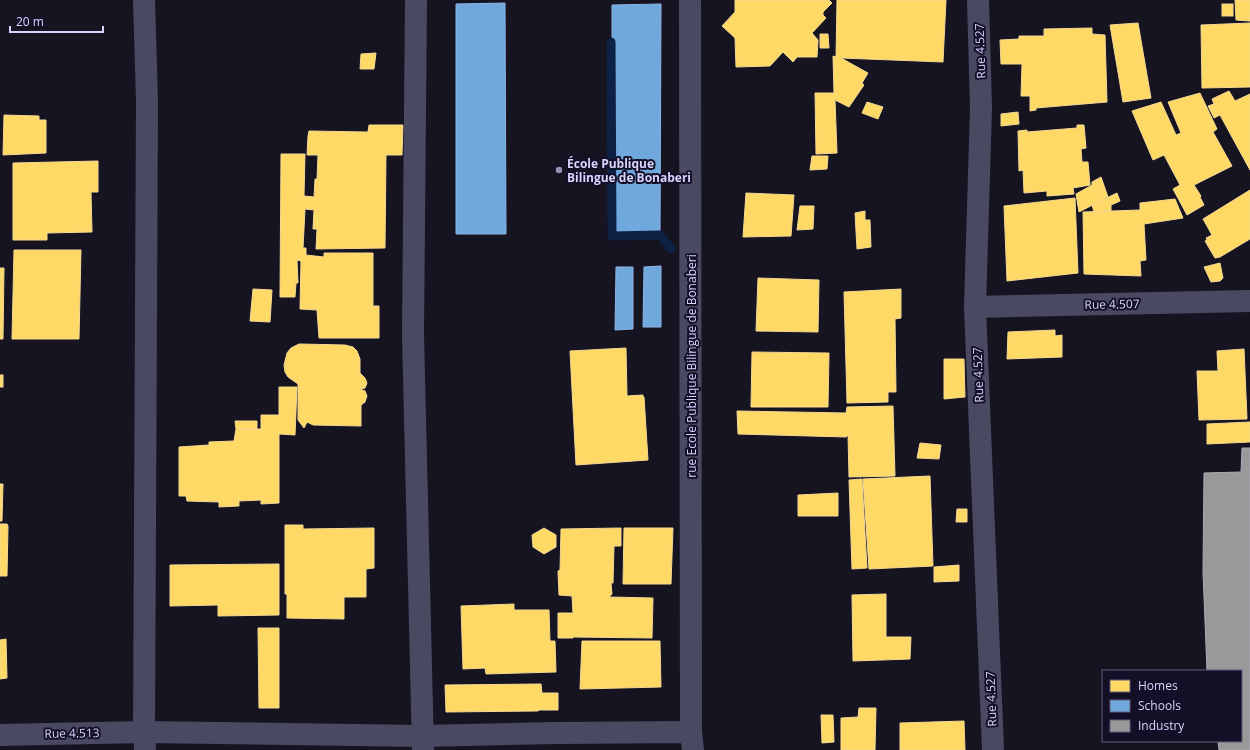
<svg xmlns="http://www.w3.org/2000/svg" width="1250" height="750" font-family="'Open Sans',sans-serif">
	<rect width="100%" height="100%" fill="#161421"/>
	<g fill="#ffd966" stroke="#f4d894">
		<path d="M735,0h94l3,3 -9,9v3l3,3 -14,15 6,7 -1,17h-20l-4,5 -10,-10 -13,14 -34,1 -1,-29 -13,-12 13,-14z"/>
		<path d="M837,0h109l-3,62 -102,-4 27,15 -6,10 2,2 -15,22 -14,-7 2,53 -21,1 -1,-61h19l-1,-37 3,1z"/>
		<path d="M1235,0h15v21l-14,-1z"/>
		<rect x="1222" y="4" width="11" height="12"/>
		<path d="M1138,23l13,75 -28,4 -13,-77z"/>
		<path d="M1250,23v64l-48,1 -1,-63z"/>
		<path d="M1092,28v6l13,1 2,67 -71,6v2l-6,1v-15h-9l1,-32h-21l-1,-24 19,-1v-3h25v-7z"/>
		<path d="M820,34h8l1,14h-9z"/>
		<path d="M376,53l-2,16h-14l1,-15z"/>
		<path d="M1229,91l6,10 15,-7v76l-30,-55 -6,3 -6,-12 6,-2 -2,-5z"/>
		<path d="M1200,93l17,36 -4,3 19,34 -38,19 7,11 -1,1 4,8 -17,10 -14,-26 7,-4 -16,-30 -11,5 -21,-49 29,-9 15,33 5,-2 -13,-31z"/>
		<path d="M867,102l16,5 -5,12 -16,-6z"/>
		<path d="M1018,112l1,12 -18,2v-12z"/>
		<path d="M4,115l35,1v4h7v33l-43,2z"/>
		<path d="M369,125h34l-1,30h-16l-1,93 -69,1 1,-20h-4l1,-19 -9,-1 -2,39h3v7l18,2v-4h49v53h6v32h-60l-2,-28 -17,-1 1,-48 -4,-1 1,23h-2l-1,14h-15l1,-143h24l-1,42 10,1 1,-18h2l1,-24h-11l1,-19 1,-5 59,1z"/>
		<path d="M1077,125h7l2,23 -5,1 1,13h6l2,23 -17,3 1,6 -27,2v-5l-23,2 -1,-23 -4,1 -1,-40 9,-1v2l50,-4z"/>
		<path d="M812,156h16l-1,13 -17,1z"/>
		<path d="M98,161v31h-7l1,40 -45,1v7h-34v-77z"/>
		<path d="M1101,177l7,20 -29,15 -3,-18 16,-9v-3z"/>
		<path d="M1250,190v49l-30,18 -5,1 -10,-17 2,-1 -1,-2 6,-3 -9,-16z"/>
		<path d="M746,193l48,2 -3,41 -48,1z"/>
		<path d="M1117,193l3,8 -9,4v6l-17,1 -2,-7z"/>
		<path d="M1075,198l3,75 -71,8 -3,-75z"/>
		<path d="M1175,199l8,19 -39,6 2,36 -6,1 1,15 -57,-2 -1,-62 57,-2v-7z"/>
		<path d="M800,206h14l-1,23 -16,1z"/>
		<path d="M865,211v9h5l1,27 -14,2 -2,-36z"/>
		<path d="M14,250h67l-2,89h-67z"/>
		<path d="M1220,263l3,15 -3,3 -9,1 -7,-15z"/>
		<path d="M0,268h4l-1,71h-3z"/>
		<path d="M758,278l61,2 -1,52 -62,-1z"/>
		<path d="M253,289l19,1 -2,32 -20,-1z"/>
		<path d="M901,289v29l-6,1 1,73h-8v10l-41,1 -3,-111z"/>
		<path d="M1055,330v6l7,-1v22l-55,2 1,-27z"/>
		<path d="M299,344l46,1 8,2 4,4 3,8v14l5,5 2,5 -2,5 -5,1 5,2 2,5 -2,6 -4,3v21l-48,-1 -6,-3 -3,6 -6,-8v-36l-10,-7 -3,-5 -1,-7 3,-12 4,-5z"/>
		<path d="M626,348l1,48 16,-1v2h1l4,63 -72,5 -6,-114z"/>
		<path d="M1244,349l3,70 -48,1 -2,-49h21l-1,-20z"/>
		<path d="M752,352l77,1 -1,54h-77z"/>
		<path d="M944,359h20l1,38 -21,2z"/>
		<rect x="0" y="375" width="3" height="12"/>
		<path d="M279,387h18l-2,48 -16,-1v69l-18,1v-4l-22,1v5l-20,1v-5l-32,-1 -1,-5h-7v-49l30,-2v-3l25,-1 2,-12h25v-14h18z"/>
		<path d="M893,406l2,70 -46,1 -1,-42 -2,2 -108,-3 -1,-23 109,2 1,-6z"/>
		<path d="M235,421h22v8h-21z"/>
		<path d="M1250,422v20l-43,2v-20z"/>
		<path d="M920,443l21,2 -2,14 -22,-1z"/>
		<path d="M930,476l3,90 -64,3 -6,-90z"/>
		<path d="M862,479l5,89 -15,1 -3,-89z"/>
		<path d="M0,484h3l-1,37h-2z"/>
		<path d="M838,493v23h-40v-21z"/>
		<path d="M957,509h10v13h-11z"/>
		<path d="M0,524h7l1,2 -1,50h-7z"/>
		<path d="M285,525h18v4l71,-1v40l-8,1v28h-22v22l-57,-1v-24h-2z"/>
		<path d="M544,528l12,7v12l-12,7 -11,-7 -1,-12z"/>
		<path d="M621,528v18h-7l-1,37h-2l1,11 -3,3 44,1 -1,40 -79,-1v1h-15v-25h15l-1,-17 -13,-1 -1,-24 2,-1 1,-41z"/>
		<path d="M624,528h49l-2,56h-48z"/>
		<path d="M279,564v51l-61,1v-11l-48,1v-41z"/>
		<path d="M959,565v16l-25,1v-15z"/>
		<path d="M886,594v43h25l-1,22 -57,2 -1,-66z"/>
		<path d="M514,604v6h35l1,31h5l1,31 -70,2 -1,-6 -22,1 -2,-63z"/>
		<path d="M258,628h21v80h-20z"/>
		<path d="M6,639l1,39 -7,1v-39z"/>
		<path d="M582,641h78l1,46 -81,2z"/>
		<path d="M541,684l1,9h16v17h-19l-1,1 -92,1 -1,-27z"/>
		<path d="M859,708h17l-1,42h-34v-32l17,-1z"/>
		<path d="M821,715h12l1,27 -12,1z"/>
		<path d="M964,721l1,29h-65v-27z"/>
	</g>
	<g fill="#6fa8dc" stroke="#8fb5e6">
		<path d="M505,3l1,231h-50v-230z"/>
		<path d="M661,4l-1,230 -48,1v-230z"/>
		<path d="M661,266v61h-18l1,-60z"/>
		<path d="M616,267h17v62l-18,1z"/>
	</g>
	<path fill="#999" stroke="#acabb8" d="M1242,448h8v302h-31l-1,-9h23v-70h-34l-4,-99 1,-99 37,-1z"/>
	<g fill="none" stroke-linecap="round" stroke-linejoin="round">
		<path stroke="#0d2144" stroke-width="9" d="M611,42l1,194 48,-1 11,14"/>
		<g stroke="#4a4962" stroke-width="22">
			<path d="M144,0l3,101 -3,631 1,18"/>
			<path d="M416,0l-3,335 10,415"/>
			<path d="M690,0l1,732"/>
			<path d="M978,0l3,108 -6,199 18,443"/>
			<path d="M975,307l275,-6"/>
			<path d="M0,735l144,-3 279,4 132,-3 136,-1 2,18"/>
		</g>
	</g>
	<circle fill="#9591b1" stroke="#130f26" stroke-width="1.5" cx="559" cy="170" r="4"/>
	<g text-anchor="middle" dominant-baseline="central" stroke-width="4" stroke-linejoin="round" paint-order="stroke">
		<g font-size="12" fill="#d9d4ff" stroke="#130f26">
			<text transform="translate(980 51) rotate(-92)">Rue 4.527</text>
			<text transform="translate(1112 304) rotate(-1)">Rue 4.507</text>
			<text transform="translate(691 366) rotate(-90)">rue Ecole Publique Bilingue de Bonaberi</text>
			<text transform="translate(978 375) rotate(-92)">Rue 4.527</text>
			<text transform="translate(991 699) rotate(-92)">Rue 4.527</text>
			<text transform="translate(72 733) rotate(-1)">Rue 4.513</text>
		</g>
		<g font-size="12" font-weight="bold" fill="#d9d4ff" stroke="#130f26" text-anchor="start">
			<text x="567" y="163">École Publique<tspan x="567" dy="14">Bilingue de Bonaberi</tspan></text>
		</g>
	</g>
	<rect x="1102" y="670" width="140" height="72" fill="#130f26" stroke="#625e7d"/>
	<rect x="1110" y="680" width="20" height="12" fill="#ffd966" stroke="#625e7d"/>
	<text x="1138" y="690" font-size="12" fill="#d9d4ff">Homes</text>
	<rect x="1110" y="700" width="20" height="12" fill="#6fa8dc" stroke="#625e7d"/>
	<text x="1138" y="710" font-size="12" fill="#d9d4ff">Schools</text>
	<rect x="1110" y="720" width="20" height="12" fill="#999999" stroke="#625e7d"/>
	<text x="1138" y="730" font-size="12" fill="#d9d4ff">Industry</text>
	<path d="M10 26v6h93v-6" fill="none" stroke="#d9d4ff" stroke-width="2"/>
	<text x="16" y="26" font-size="12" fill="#d9d4ff" stroke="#130f26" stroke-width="3" paint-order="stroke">20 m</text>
</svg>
